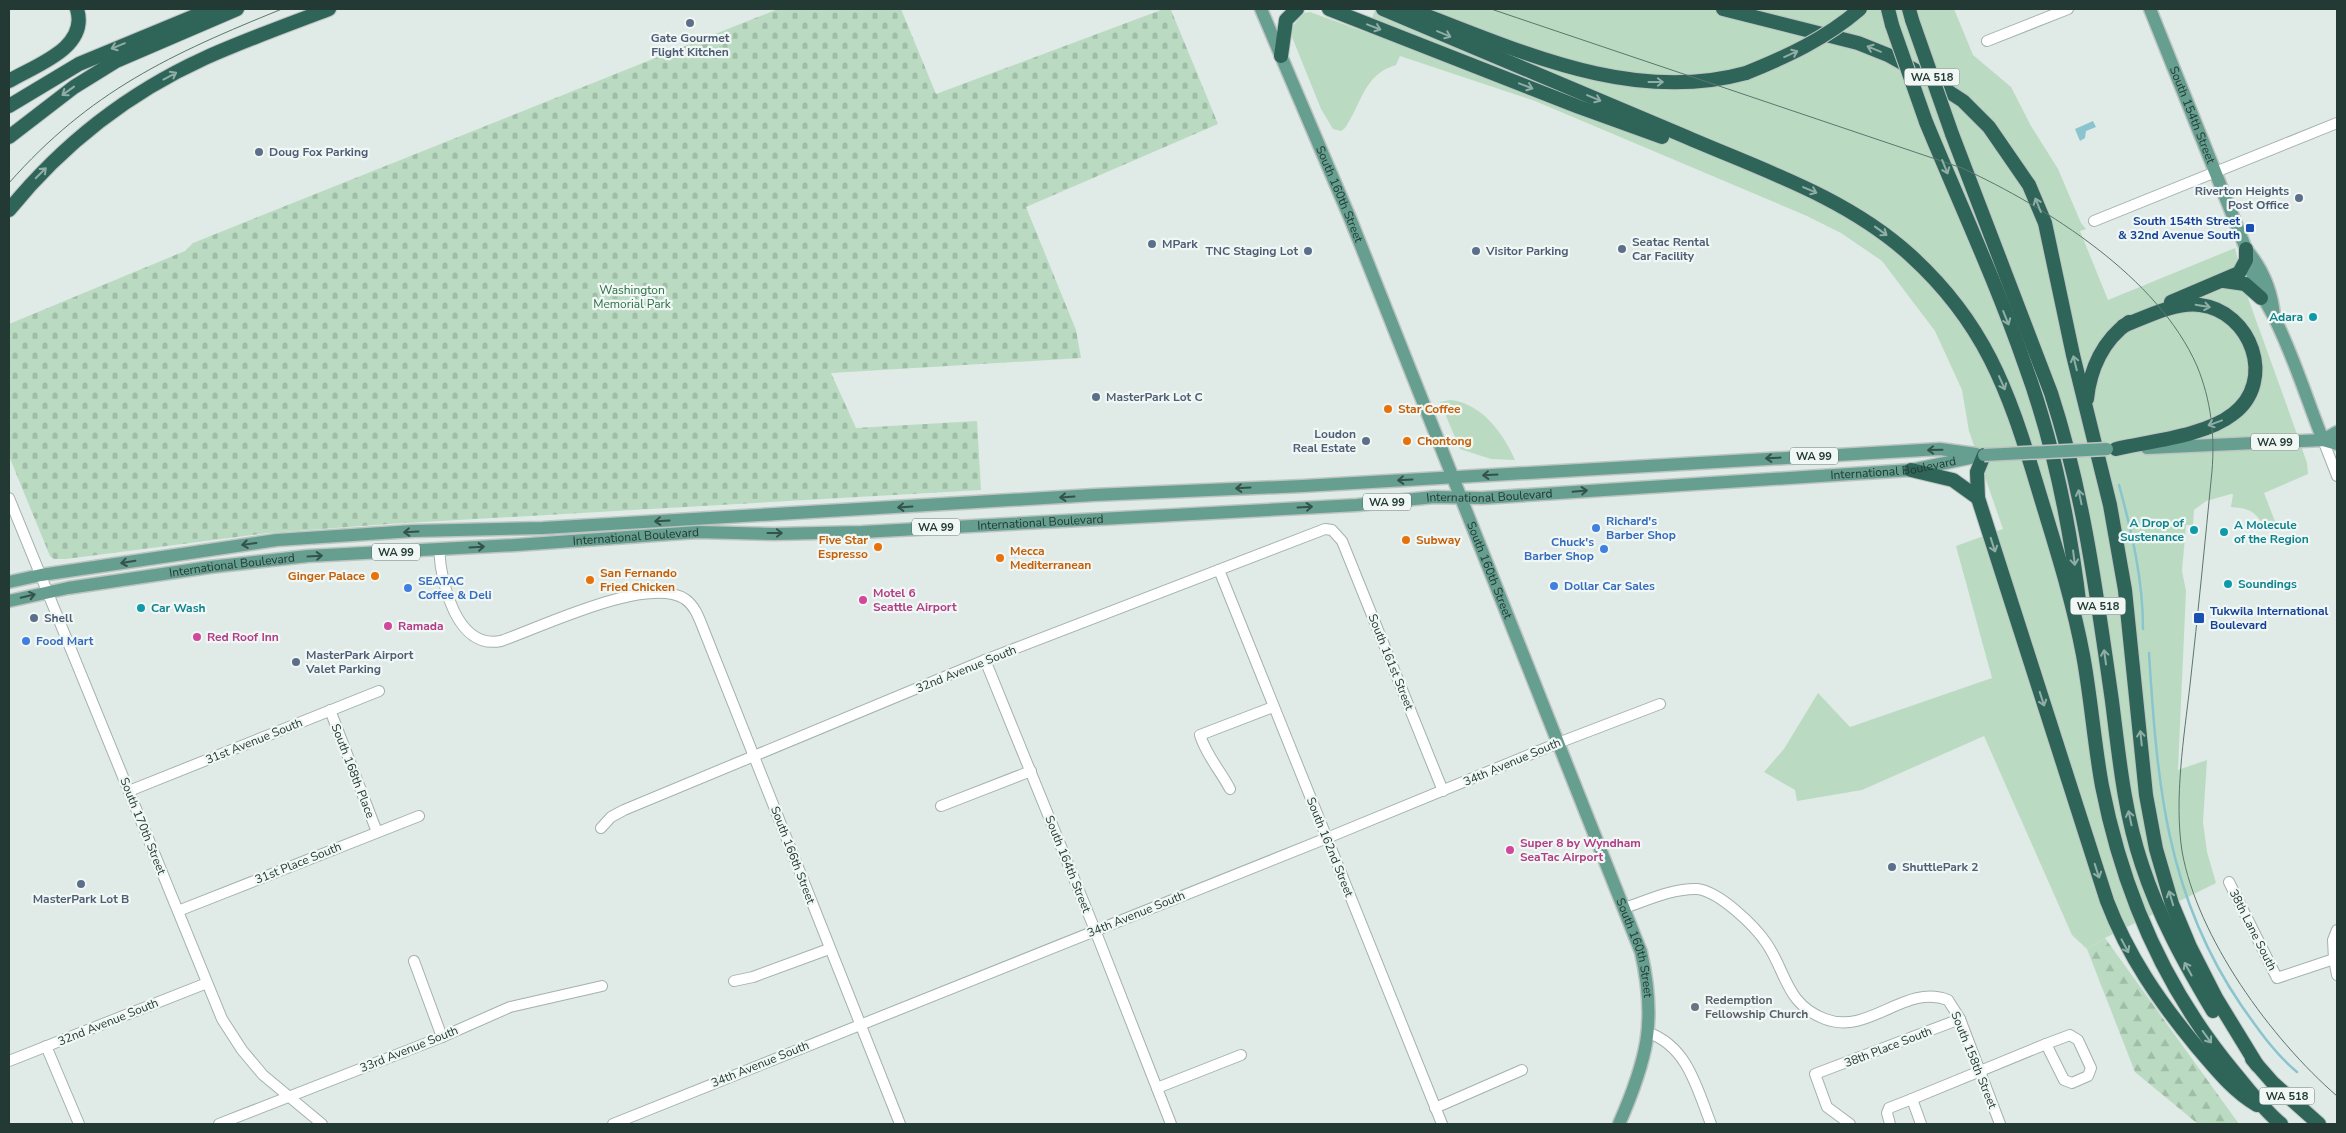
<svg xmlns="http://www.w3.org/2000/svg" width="2346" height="1133" font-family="'Nunito Sans',sans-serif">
	<defs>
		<pattern id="forest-firs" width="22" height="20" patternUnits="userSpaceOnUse" patternTransform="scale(1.25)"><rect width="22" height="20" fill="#badbc2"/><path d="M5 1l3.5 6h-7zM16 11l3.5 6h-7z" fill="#a0bda7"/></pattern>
		<pattern id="cemetery-stones" width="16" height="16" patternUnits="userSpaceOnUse" patternTransform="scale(1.25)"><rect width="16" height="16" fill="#badbc2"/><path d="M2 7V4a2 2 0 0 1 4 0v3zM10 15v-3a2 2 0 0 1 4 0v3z" fill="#a0bda7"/></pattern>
	</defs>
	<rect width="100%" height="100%" fill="#e0eae6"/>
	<g fill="#badbc2">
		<path d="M1375,9h579l19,46 38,32 20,39 27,43 23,54 5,6 -6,2 28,69 127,-52 13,50 39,108 20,57 1,11 -44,19 12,31 -11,4c-9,-16 -15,-20 -34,-21l2,-13h-2l-25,7 -12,9 -1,15h-7l-4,46 4,20 -8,179 29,-10 -4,62 4,30 9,31 -111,55 -18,11 -15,-14 -88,-199 -122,54 -65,11 -2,-11 -31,-18 20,-23 34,-56 32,34 142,-49 -36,-132 47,-17 -34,-98 -7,-41 -27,-59 -53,-70 -41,-28 -34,-17 -272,-115 -135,-45 -4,9c-32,9 -34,38 -51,63l-4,3 -8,-2 -12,-20 -29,-72 -1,-9 13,-15 6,-1 58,21z"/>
		<path d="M1451,400c31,4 52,33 64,60l-24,-1 -31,-10 -20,-47z"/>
	</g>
	<path fill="url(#forest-firs)" d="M2105,938l134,186h-41l-63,-52 -48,-123z"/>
	<path fill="url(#cemetery-stones)" d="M778,9h123l35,85 225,-84h10l47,114 -192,83 50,123 5,28 -250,15 25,55 121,-7 4,69 -592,34 -121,9 -202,26h-12l-4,-3 -41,-100v-132l176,-73 8,-8z"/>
	<path fill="#8ac4ce" d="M2093,121l3,6 -10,4 -1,7 -5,3 -5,-12z"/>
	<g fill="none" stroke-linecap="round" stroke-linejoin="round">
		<g stroke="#8ac4ce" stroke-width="2.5">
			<path d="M2119,485c13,48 24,94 24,144"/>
			<path d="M2149,653c8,129 17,242 92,352 17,24 33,48 56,67"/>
		</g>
		<g stroke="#a3b2ad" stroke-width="12">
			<g id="minor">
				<path d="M1987,41l81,-32"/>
				<path d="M2094,221l243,-98"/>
				<path d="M2323,440l14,36"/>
				<path d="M9,498l213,521 20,31 21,25 59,49"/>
				<path d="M439,549c2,33 17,101 62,92 41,-14 146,-66 184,-42 10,7 14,19 18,29l197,496"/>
				<path d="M1219,570l223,554"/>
				<path d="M985,660l110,270 76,194"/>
				<path d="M330,710l47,122"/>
				<path d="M1230,789c-10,-19 -24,-34 -30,-54l73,-28"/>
				<path d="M129,791l250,-100"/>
				<path d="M941,806l90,-35"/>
				<path d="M601,828l10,-11 13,-7 361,-150 340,-131 7,1 10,11 101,250"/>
				<path d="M2229,882l48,96 57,-19 -1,-19 4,-10"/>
				<path d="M1624,908c22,-7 49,-20 73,-19 22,2 58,37 70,55 20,30 19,60 58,75 44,17 80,-36 123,-19l12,19 40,105"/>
				<path d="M178,911l241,-95"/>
				<path d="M2334,959l3,16"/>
				<path d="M414,961l28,76"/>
				<path d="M734,981l19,-4 76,-28"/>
				<path d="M1649,1033c39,14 48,56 62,91"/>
				<path d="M2070,1035l8,5 13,28 -3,8 -16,7 -8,-3 -18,-36z"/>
				<path d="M46,1046l33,78"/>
				<path d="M9,1061l198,-78"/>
				<path d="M1157,1088l84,-33"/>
				<path d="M1912,1099l134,-55"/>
				<path d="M1435,1108l87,-38"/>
				<path d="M219,1124l223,-87 68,-30 92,-21"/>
				<path d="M613,1124l714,-286 231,-95 102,-39"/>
				<path d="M1850,1124l-23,-17 -12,-33 145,-55"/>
				<path d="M1890,1124l-3,-11 2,-5 23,-9 9,25"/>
			</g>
		</g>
		<g stroke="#bdc4c2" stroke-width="15">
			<g id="major">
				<path id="s1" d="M1261,9l89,209 291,734c16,70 6,108 -22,172"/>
				<path id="s2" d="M2150,9l96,240c4,29 16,45 29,70 19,38 32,81 48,121"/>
				<path d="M2246,249c16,19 26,43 28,67"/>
				<path d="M2323,440l14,-8"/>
				<path d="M2147,448l176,-8 14,4"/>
				<path d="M9,582l32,-7 236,-35 136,-9 130,-3 551,-33 209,-9 637,-37 36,5"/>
				<path id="s3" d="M9,601l59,-13 142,-21 98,-11 208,-11 182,-13 76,2 88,-2 495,-27 77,-8 48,1 429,-28 73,-15"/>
			</g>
		</g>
		<g stroke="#bdc4c2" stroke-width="16">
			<g id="highway">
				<path d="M1329,9l250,98 83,30"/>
				<path d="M1383,9c100,42 201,85 301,127 78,34 162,61 226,119 74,67 98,134 126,227 17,57 36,114 47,173 8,43 11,87 19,131 21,107 62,202 132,286 15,18 29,37 47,52"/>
				<path d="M1409,9c107,40 221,96 337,64"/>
				<path d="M1723,9l135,34 30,12 32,18 43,28 26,26 40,58 16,38 28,132 37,150 15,85 21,205 10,54 16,55 18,43 26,51 41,67"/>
				<path d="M1888,9l4,16"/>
				<path d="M1909,9l3,11"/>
				<path d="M1281,56l5,-36 11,-11"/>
				<path d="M9,81c27,-16 80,-33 68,-72"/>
				<path d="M9,106l70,-42 133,-55"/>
				<path d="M1926,122c33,80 71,162 99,243 29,79 45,160 55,243"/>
				<path d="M1952,134l99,259c33,101 46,204 61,308 7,55 12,111 30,164 17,52 43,99 71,146"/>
				<path d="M9,137l65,-50 42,-26 121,-52"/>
				<path d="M9,210c53,-65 119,-117 196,-152 40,-18 82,-33 124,-49"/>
				<path d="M2224,281l21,3 16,14"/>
				<path d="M2171,302l68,-29 7,-13v-11"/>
				<path d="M2087,399c3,-30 16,-59 42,-77"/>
				<path d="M2116,449c35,-8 89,-13 117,-35 44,-33 18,-103 -33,-109 -26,-3 -54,12 -77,21"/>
				<path d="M1984,455l-7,17 1,26 129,403c21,55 52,100 90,146 19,22 35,43 60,58"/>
				<path d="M1911,470l42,10 25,18"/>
				<path d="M2252,1059l21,24 46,41"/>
			</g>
		</g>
		<use href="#minor" stroke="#fff" stroke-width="10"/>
		<use href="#major" stroke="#669e8f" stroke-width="12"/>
		<use href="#highway" stroke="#2f6559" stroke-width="14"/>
		<g stroke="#5c766e" stroke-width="1">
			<path d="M1491,9l471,159c86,40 196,109 235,198 14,34 18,69 15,105 -7,71 -14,143 -22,214 -6,52 -16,114 -8,166 15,86 89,188 155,245"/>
			<path d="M9,183c81,-92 162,-129 273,-174"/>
		</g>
		<g stroke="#bdc4c2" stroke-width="15" stroke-linecap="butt">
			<path id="major-bridge" d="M1984,455l123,-6"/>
		</g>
		<g stroke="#bdc4c2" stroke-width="16" stroke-linecap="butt">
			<g id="highway-bridge">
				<path d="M1912,20l40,114"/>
				<path d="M1892,25l34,97"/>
				<path d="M1746,73c42,-17 79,-34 114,-64"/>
			</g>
		</g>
		<use href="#major-bridge" stroke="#669e8f" stroke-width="12"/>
		<use href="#highway-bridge" stroke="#2f6559" stroke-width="14"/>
	</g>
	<defs><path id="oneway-shaft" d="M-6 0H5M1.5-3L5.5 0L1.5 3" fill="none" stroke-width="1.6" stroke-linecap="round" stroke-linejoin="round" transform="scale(1.25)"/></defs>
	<g stroke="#90aea6">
		<use href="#oneway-shaft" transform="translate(1374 27) rotate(21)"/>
		<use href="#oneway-shaft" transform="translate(1444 34) rotate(23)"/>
		<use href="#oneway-shaft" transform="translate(118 46) rotate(158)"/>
		<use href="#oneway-shaft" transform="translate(1874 49) rotate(-158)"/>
		<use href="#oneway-shaft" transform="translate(1791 54) rotate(-24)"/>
		<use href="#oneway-shaft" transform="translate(170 76) rotate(-28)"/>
		<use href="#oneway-shaft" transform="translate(1656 82)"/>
		<use href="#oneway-shaft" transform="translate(1526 86) rotate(21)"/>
		<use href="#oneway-shaft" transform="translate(68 91) rotate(144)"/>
		<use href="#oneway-shaft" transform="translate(1594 98) rotate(23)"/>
		<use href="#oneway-shaft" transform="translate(1945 167) rotate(68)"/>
		<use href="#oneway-shaft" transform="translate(41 173) rotate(-45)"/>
		<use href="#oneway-shaft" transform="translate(1810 190) rotate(23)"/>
		<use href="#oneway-shaft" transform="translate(2038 205) rotate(-112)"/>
		<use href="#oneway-shaft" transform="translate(1881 231) rotate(36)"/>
		<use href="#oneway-shaft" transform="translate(2203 306) rotate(10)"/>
		<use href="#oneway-shaft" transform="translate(2006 318) rotate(68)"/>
		<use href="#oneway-shaft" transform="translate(2075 363) rotate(-104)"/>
		<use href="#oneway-shaft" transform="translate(2002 383) rotate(66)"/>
		<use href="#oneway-shaft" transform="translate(2215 423) rotate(160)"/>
		<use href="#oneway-shaft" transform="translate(2080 497) rotate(-102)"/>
		<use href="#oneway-shaft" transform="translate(1993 545) rotate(72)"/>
		<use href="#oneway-shaft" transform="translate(2074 558) rotate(83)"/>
		<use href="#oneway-shaft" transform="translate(2105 657) rotate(-98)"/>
		<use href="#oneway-shaft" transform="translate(2042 699) rotate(72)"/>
		<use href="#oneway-shaft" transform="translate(2141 738) rotate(-96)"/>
		<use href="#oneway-shaft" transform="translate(2130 818) rotate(-102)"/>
		<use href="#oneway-shaft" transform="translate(2097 871) rotate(72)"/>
		<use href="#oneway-shaft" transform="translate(2171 898) rotate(-107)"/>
		<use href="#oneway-shaft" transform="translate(2125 946) rotate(62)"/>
		<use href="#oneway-shaft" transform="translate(2188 969) rotate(-119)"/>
		<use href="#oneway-shaft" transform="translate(2207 1037) rotate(54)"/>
	</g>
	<g stroke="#33534a">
		<use href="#oneway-shaft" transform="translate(1935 450) rotate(179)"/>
		<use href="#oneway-shaft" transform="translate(1773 458) rotate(177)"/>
		<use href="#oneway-shaft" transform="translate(1490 475) rotate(177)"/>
		<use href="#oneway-shaft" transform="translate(1405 480) rotate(177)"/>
		<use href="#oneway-shaft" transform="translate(1243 488) rotate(177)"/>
		<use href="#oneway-shaft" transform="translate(1580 491) rotate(-5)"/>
		<use href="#oneway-shaft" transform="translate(1067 497) rotate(176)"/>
		<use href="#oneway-shaft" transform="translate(905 507) rotate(176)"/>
		<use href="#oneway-shaft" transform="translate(1305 507) rotate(-3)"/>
		<use href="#oneway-shaft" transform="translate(662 521) rotate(177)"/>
		<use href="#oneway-shaft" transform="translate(411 532) rotate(177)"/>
		<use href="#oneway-shaft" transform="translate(775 533)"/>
		<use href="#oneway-shaft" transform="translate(249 544) rotate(172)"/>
		<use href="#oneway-shaft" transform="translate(477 547) rotate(-3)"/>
		<use href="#oneway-shaft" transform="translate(315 556) rotate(-3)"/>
		<use href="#oneway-shaft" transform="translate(128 562) rotate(171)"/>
		<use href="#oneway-shaft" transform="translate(28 596) rotate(-13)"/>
	</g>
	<g fill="#5c6f8a" stroke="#f0f7f4" stroke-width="2">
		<circle cx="690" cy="23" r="5"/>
		<circle cx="259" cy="152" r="5"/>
		<circle cx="2299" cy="198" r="5"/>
		<circle cx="1152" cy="244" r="5"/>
		<circle cx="1622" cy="249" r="5"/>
		<circle cx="1308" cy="251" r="5"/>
		<circle cx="1476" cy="251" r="5"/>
		<circle cx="1096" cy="397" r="5"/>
		<circle cx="1366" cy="441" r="5"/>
		<circle cx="34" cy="618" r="5"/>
		<circle cx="296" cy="662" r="5"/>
		<circle cx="1892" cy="867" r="5"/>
		<circle cx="81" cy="884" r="5"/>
	</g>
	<g fill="#1a4fb4" stroke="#f0f7f4" stroke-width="2">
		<rect x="2245" y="223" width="10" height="10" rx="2.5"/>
		<rect x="2193" y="612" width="12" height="12" rx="2.5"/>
	</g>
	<g fill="#0f9aa8" stroke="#f0f7f4" stroke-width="2">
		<circle cx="2313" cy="317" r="5"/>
		<circle cx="2194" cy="530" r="5"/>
		<circle cx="2224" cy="532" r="5"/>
		<circle cx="2228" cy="584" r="5"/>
		<circle cx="141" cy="608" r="5"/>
	</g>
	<g fill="#e8710a" stroke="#f0f7f4" stroke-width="2">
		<circle cx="1388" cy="409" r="5"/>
		<circle cx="1407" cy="441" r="5"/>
		<circle cx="1406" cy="540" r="5"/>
		<circle cx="878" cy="547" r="5"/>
		<circle cx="1000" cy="558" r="5"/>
		<circle cx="375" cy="576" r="5"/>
		<circle cx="590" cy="580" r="5"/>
	</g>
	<g fill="#3f7fe0" stroke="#f0f7f4" stroke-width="2">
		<circle cx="1596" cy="528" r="5"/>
		<circle cx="1604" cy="549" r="5"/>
		<circle cx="1554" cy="586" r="5"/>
		<circle cx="408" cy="588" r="5"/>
		<circle cx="26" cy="641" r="5"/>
	</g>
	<g fill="#d1479c" stroke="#f0f7f4" stroke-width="2">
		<circle cx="863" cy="600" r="5"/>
		<circle cx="388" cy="626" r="5"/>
		<circle cx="197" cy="637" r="5"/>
		<circle cx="1510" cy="850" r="5"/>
	</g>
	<circle fill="#6b7280" stroke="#f0f7f4" stroke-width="2" cx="1695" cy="1007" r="5"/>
	<g text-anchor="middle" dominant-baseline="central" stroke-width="4.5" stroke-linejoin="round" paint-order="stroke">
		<g fill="#f0f7f4" stroke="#60736d" stroke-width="1">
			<rect x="1904.5" y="68.5" width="55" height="17" rx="4"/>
			<rect x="2251" y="433.5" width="48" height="17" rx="4"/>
			<rect x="1790" y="447.5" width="48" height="17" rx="4"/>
			<rect x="1363" y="493.5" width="48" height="17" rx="4"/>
			<rect x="912" y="518.5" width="48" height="17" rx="4"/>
			<rect x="372" y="543.5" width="48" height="17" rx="4"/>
			<rect x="2070.5" y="597.5" width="55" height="17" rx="4"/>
			<rect x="2259.5" y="1087.5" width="55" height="17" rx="4"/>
		</g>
		<g font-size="11" font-weight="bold" fill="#223a33">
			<text x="1932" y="77">WA 518</text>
			<text x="2275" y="442">WA 99</text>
			<text x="1814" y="456">WA 99</text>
			<text x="1387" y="502">WA 99</text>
			<text x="936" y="527">WA 99</text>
			<text x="396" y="552">WA 99</text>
			<text x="2098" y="606">WA 518</text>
			<text x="2287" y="1096">WA 518</text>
		</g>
		<g font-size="12" font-weight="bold" fill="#4e5e75" stroke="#f0f7f4" text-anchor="start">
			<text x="690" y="38" text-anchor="middle">Gate Gourmet<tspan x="690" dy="14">Flight Kitchen</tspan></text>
			<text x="269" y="152">Doug Fox Parking</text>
			<text x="2289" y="191" text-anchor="end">Riverton Heights<tspan x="2289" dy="14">Post Office</tspan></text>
			<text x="1632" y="242">Seatac Rental<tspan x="1632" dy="14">Car Facility</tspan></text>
			<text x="1162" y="244">MPark</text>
			<text x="1298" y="251" text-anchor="end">TNC Staging Lot</text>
			<text x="1486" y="251">Visitor Parking</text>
			<text x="1106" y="397">MasterPark Lot C</text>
			<text x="1356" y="434" text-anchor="end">Loudon<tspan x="1356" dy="14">Real Estate</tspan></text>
			<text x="44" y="618">Shell</text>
			<text x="306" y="655">MasterPark Airport<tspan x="306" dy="14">Valet Parking</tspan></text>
			<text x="1902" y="867">ShuttlePark 2</text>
			<text x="81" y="899" text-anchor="middle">MasterPark Lot B</text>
		</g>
		<g font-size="12" fill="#223a33" stroke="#f0f7f4">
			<text stroke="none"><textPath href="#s2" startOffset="114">South 154th Street</textPath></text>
			<text stroke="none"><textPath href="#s1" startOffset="201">South 160th Street</textPath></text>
			<text stroke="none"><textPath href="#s3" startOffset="1891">International Boulevard</textPath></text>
			<text stroke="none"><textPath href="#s3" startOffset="1486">International Boulevard</textPath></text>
			<text stroke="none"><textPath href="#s3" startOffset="1036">International Boulevard</textPath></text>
			<text stroke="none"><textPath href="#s3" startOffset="631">International Boulevard</textPath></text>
			<text stroke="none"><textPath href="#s3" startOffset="226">International Boulevard</textPath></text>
			<text stroke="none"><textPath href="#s1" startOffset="606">South 160th Street</textPath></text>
			<text transform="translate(1391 662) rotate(68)">South 161st Street</text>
			<text transform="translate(966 669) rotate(-22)">32nd Avenue South</text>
			<text transform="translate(254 741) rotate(-22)">31st Avenue South</text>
			<text transform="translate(1512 762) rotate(-23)">34th Avenue South</text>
			<text transform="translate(353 771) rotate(69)">South 168th Place</text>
			<text transform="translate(143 826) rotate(68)">South 170th Street</text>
			<text transform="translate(1330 847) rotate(68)">South 162nd Street</text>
			<text transform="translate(793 855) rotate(69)">South 166th Street</text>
			<text transform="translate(298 863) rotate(-22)">31st Place South</text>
			<text transform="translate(1068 864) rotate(68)">South 164th Street</text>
			<text transform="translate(1136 914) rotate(-22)">34th Avenue South</text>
			<text transform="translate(2253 930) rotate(63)">38th Lane South</text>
			<text stroke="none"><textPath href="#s1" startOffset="1011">South 160th Street</textPath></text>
			<text transform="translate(108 1022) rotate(-22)">32nd Avenue South</text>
			<text transform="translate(1888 1047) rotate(-21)">38th Place South</text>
			<text transform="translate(409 1049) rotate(-22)">33rd Avenue South</text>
			<text transform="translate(1974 1060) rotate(68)">South 158th Street</text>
			<text transform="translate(760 1064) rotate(-22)">34th Avenue South</text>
		</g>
		<g font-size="12" font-weight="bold" fill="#164399" stroke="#f0f7f4" text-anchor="end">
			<text x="2240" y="221">South 154th Street<tspan x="2240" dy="14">&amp; 32nd Avenue South</tspan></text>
			<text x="2210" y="611" text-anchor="start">Tukwila International<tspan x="2210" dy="14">Boulevard</tspan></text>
		</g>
		<g font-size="12" fill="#2d6f46" stroke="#f0f7f4">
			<text x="632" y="290">Washington<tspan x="632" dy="14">Memorial Park</tspan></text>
		</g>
		<g font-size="12" font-weight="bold" fill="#0d838f" stroke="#f0f7f4" text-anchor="start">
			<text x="2303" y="317" text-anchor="end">Adara</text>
			<text x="2184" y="523" text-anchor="end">A Drop of<tspan x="2184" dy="14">Sustenance</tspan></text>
			<text x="2234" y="525">A Molecule<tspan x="2234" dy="14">of the Region</tspan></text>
			<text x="2238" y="584">Soundings</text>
			<text x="151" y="608">Car Wash</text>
		</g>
		<g font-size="12" font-weight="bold" fill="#c56008" stroke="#f0f7f4" text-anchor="start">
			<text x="1398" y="409">Star Coffee</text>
			<text x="1417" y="441">Chontong</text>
			<text x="868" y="540" text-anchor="end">Five Star<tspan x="868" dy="14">Espresso</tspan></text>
			<text x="1416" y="540">Subway</text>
			<text x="1010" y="551">Mecca<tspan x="1010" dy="14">Mediterranean</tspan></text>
			<text x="600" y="573">San Fernando<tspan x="600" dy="14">Fried Chicken</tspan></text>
			<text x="365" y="576" text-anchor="end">Ginger Palace</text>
		</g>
		<g font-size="12" font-weight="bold" fill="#366cbe" stroke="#f0f7f4" text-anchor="start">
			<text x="1606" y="521">Richard's<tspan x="1606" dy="14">Barber Shop</tspan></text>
			<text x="1594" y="542" text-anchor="end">Chuck's<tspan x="1594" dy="14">Barber Shop</tspan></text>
			<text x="418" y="581">SEATAC<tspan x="418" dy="14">Coffee &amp; Deli</tspan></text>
			<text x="1564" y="586">Dollar Car Sales</text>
			<text x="36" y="641">Food Mart</text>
		</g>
		<g font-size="12" font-weight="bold" fill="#b23c85" stroke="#f0f7f4" text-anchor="start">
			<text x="873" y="593">Motel 6<tspan x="873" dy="14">Seattle Airport</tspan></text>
			<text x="398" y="626">Ramada</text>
			<text x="207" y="637">Red Roof Inn</text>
			<text x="1520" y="843">Super 8 by Wyndham<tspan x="1520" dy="14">SeaTac Airport</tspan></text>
		</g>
		<g font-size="12" font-weight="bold" fill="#5b616d" stroke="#f0f7f4" text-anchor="start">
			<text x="1705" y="1000">Redemption<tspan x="1705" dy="14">Fellowship Church</tspan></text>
		</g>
	</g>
	<rect width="2346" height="1133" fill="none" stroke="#223a33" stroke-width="20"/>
</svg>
